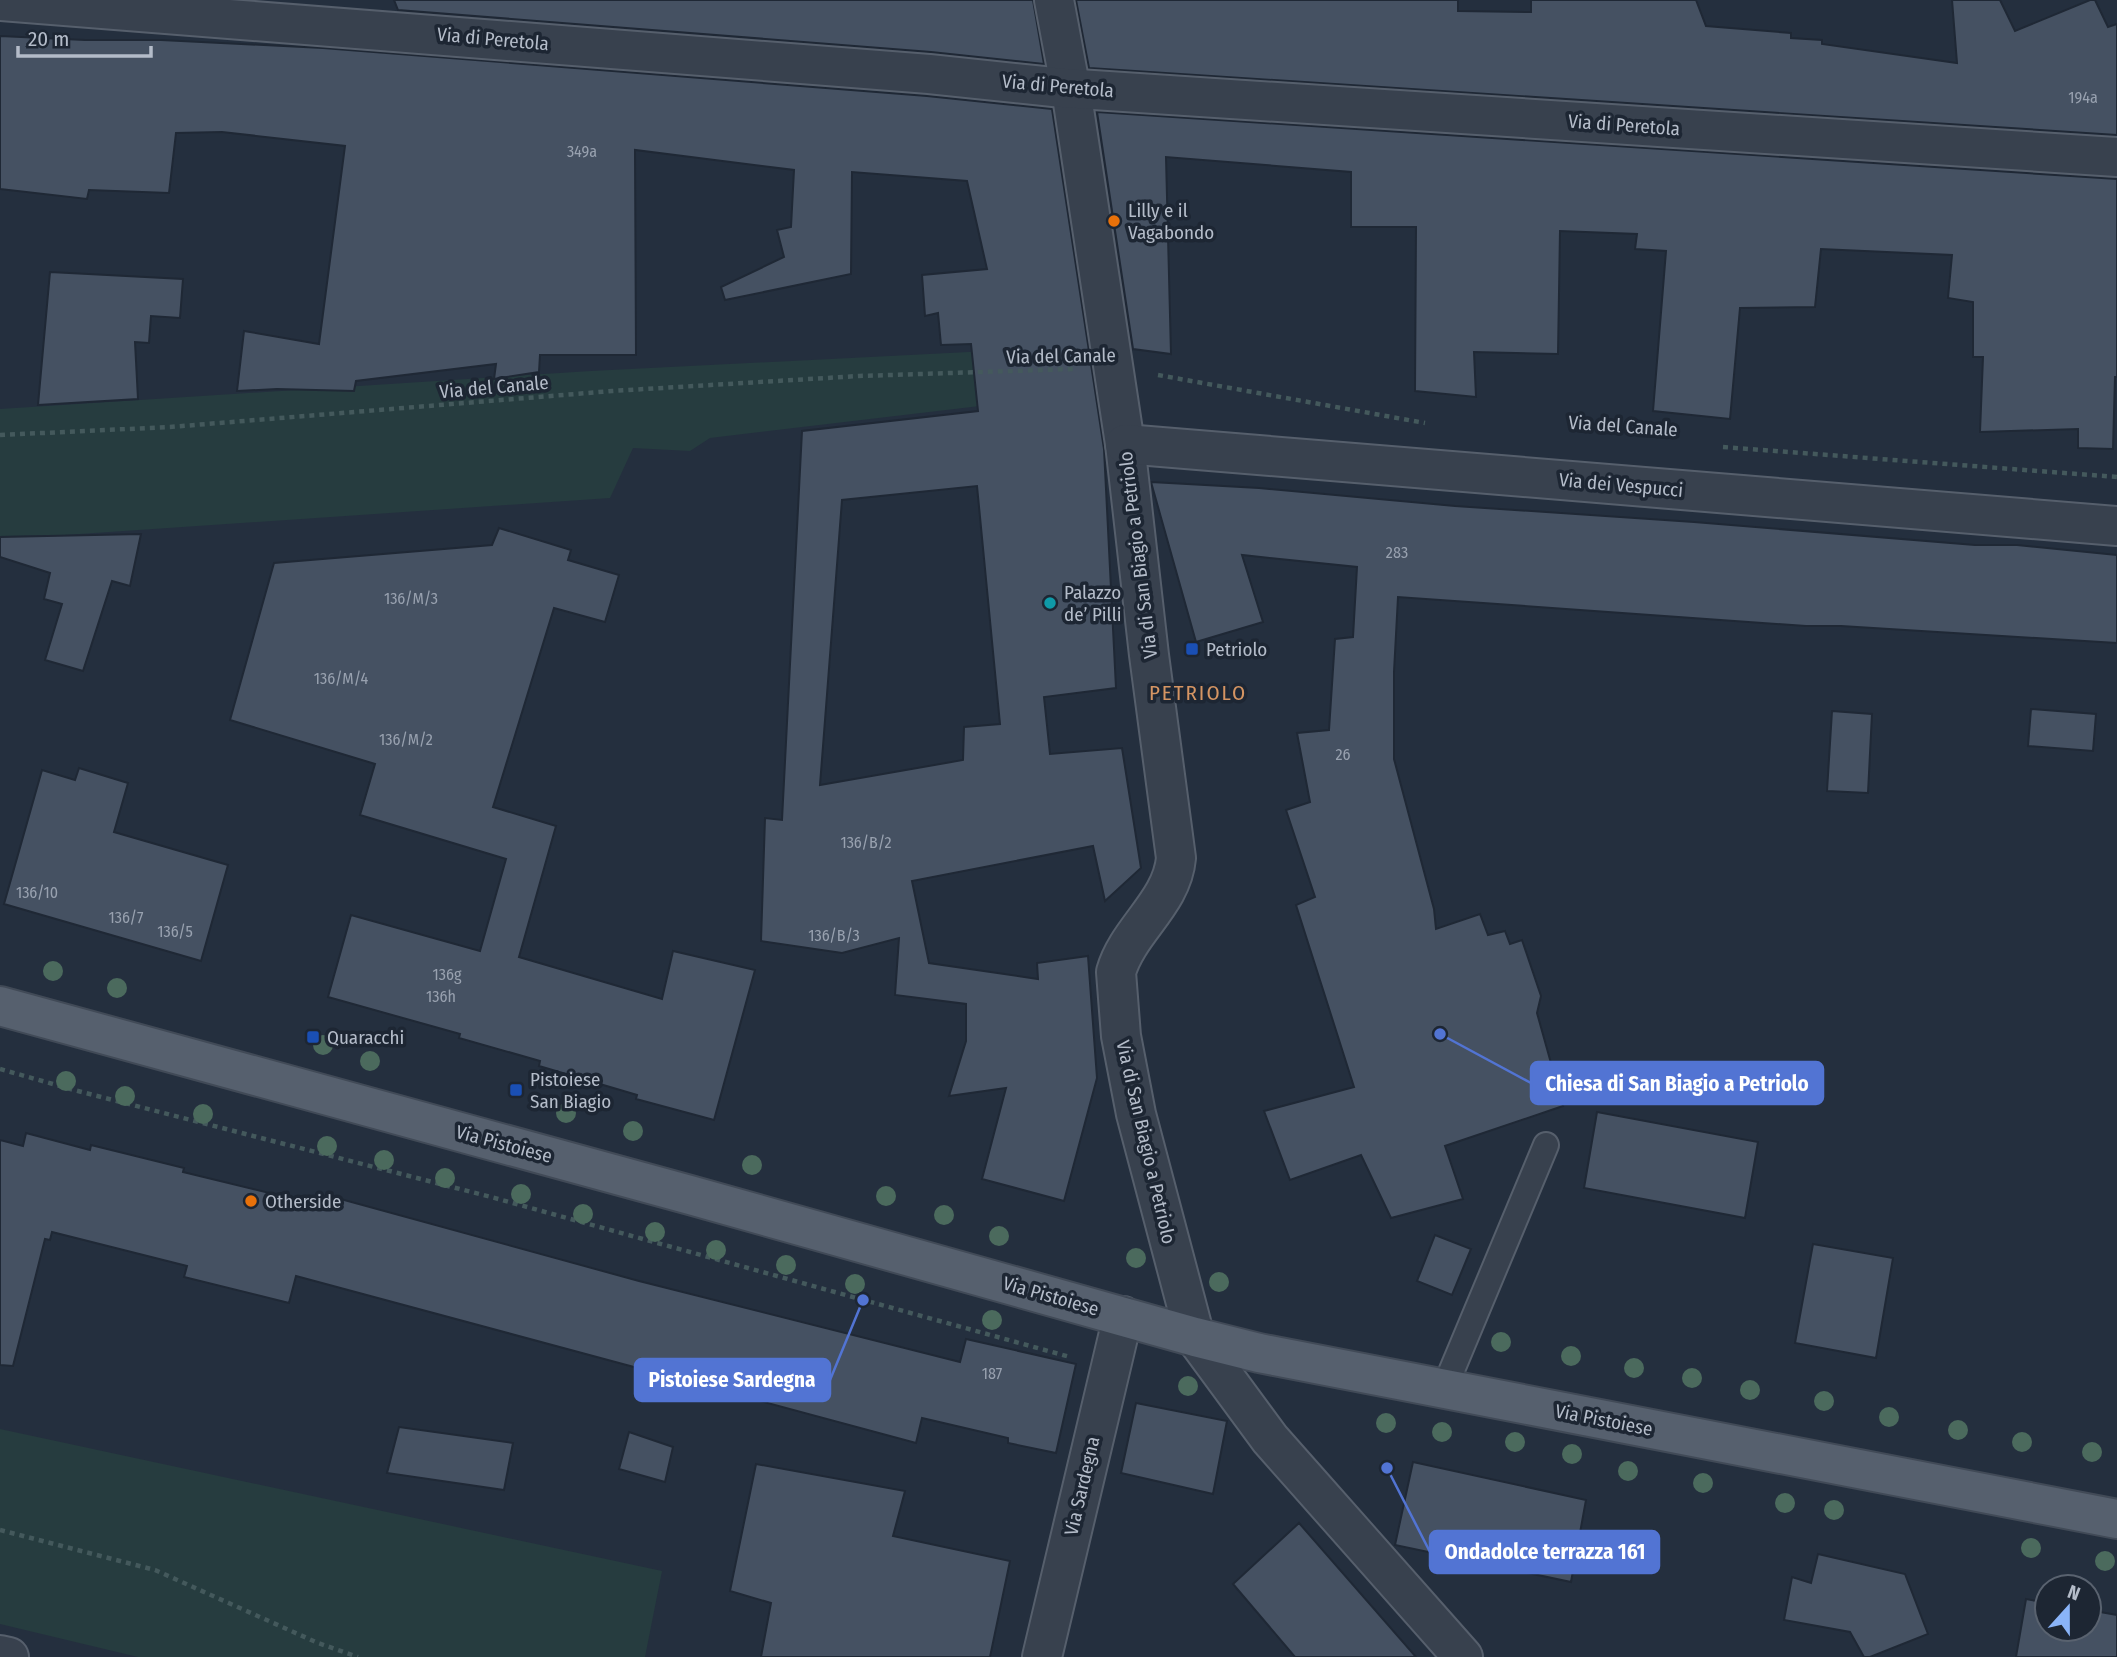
<svg xmlns="http://www.w3.org/2000/svg" width="2117" height="1657" font-family="'Fira Sans Condensed',sans-serif">
	<rect width="100%" height="100%" fill="#242f3e"/>
	<g fill="#263c3f">
		<path d="M1088,346l1,47 -379,45 -20,13 -57,-3 -23,50 -545,37 -65,1v-127l591,-38z"/>
		<path d="M0,1429l662,142 -17,86h-507l-138,-33z"/>
	</g>
	<g fill="#455162" stroke="#1f2835" stroke-width="2" fill-rule="evenodd">
		<path d="M394,0h639l11,64 -113,-12 -533,-42z"/>
		<path d="M1076,0h382v11l73,1v-12h165l10,26 85,7v5l31,2v4l135,19 -5,-63h48l15,31 75,-31h5l13,27 9,-3v111l-1028,-67z"/>
		<path d="M0,36l85,4h76l162,8 604,48 125,13 52,340 12,239 -72,9 6,57 72,-6 19,120 -36,33 -12,-55 -181,35 17,82 109,16 -1,-16 51,-7 9,122 -33,123 -82,-22 24,-91 -57,8 17,-55v-37l-71,-9 4,-57 -57,15 -81,-12 4,-123 17,2 20,-389 176,-20 -7,-67 -30,1 -3,-32 -13,3 -3,-41 65,-6 -20,-88 -115,-9 -1,102 -126,26 -4,-13 63,-30 -7,-27 14,-3 3,-57 -159,-20 1,205h-96l-1,17 -45,7 2,-15 -140,17 -2,10 -77,-2 -40,2 7,-60 75,13 26,-198 -123,-14 -46,1 -7,60 -80,-3 -2,9 -87,-10zM977,486l23,238 -36,3 -1,33 -143,25 22,-285z"/>
		<path d="M1097,112l1020,67v198h-2l-2,72 -35,-1v-19l-98,3 3,-75h-10v-55l-25,-4 4,-43 -131,-6 -6,58 -75,1 -10,111 -77,-8 13,-160 -31,-2 2,-15 -77,-3 -2,123 -84,-2 2,45 -61,-6 1,-164h-65v-55l-185,-15 5,197 -38,-5z"/>
		<path d="M50,272l133,7 -3,39 -29,-2 -2,27 -14,-1 3,57 -100,6z"/>
		<path d="M1151,482l108,6 196,18 239,16 281,23h42l100,10v88l-276,-17h-35l-408,-29 -4,75v87l40,150 2,20 44,-15 8,21 17,-4 5,13 12,-4 19,56 -4,17 26,93 -118,40 18,53 -72,19 -30,-63 -71,25 -26,-69 90,-24 -58,-182 19,-8 -29,-87 24,-8 -13,-69 32,-3 6,-91 18,-2 4,-70 -115,-12 21,67 -67,20z"/>
		<path d="M499,528l72,22 -3,10 51,15 -14,47 -51,-14 -61,199 63,19 -37,131 143,42 11,-48 82,19 -41,150 -78,-21 1,-4 -98,-29 1,-5 -81,-23 1,-4 -132,-37 23,-82 129,36 26,-92 -146,-44 15,-51 -145,-44 44,-157 218,-18z"/>
		<path d="M141,534l-11,52 -18,-5 -29,90 -38,-11 17,-56 -18,-5 6,-26 -50,-16v-20z"/>
		<path d="M2031,709l65,5 -3,37 -65,-5z"/>
		<path d="M1832,711l40,3 -4,79 -41,-2z"/>
		<path d="M79,768l49,15 -14,49 114,33 -27,96 -197,-57 38,-134 33,10z"/>
		<path d="M1597,1112l161,30 -13,76 -161,-30z"/>
		<path d="M26,1133l64,17 1,-5 93,23 -1,4 140,34 3,-11 313,86 321,81 6,-23 110,25 -20,89 -48,-10v-5l-86,-20 -6,25 -620,-167 -7,27 -105,-26 3,-11 -135,-34 -2,8 -5,-1 -32,127 -13,-1v-225l23,6z"/>
		<path d="M1435,1235l36,14 -19,46 -35,-14z"/>
		<path d="M1813,1244l80,14 -17,100 -81,-15z"/>
		<path d="M1136,1403l91,18 -14,73 -92,-21z"/>
		<path d="M399,1427l114,16 -9,47 -117,-17z"/>
		<path d="M629,1432l44,15 -8,35 -46,-13z"/>
		<path d="M1413,1462l173,38 -15,82 -176,-37z"/>
		<path d="M756,1464l149,27 -12,45 117,25 -20,96h-229l10,-54 -41,-12z"/>
		<path d="M1299,1523l117,134h-121l-62,-73z"/>
		<path d="M1818,1554l87,20 23,60 -58,23h-6l-14,-25 -66,-12 8,-43 19,6z"/>
		<path d="M2026,1599l21,4v26h42v-19l28,5v42h-101z"/>
	</g>
	<g fill="none" stroke-linecap="round" stroke-linejoin="round">
		<g stroke="#565f6c" stroke-width="28">
			<path id="lane" d="M1444,1389l102,-244"/>
		</g>
		<g stroke="#565f6c" stroke-width="42">
			<g id="street">
				<path d="M1054,0l18,96 53,348 24,211 27,203c-4,45 -48,72 -60,114l5,64 15,78 59,223 75,102 193,218"/>
				<path d="M0,1l929,73 134,14 1054,69"/>
				<path d="M1125,444l992,82"/>
				<path d="M0,1655l9,2"/>
				<path d="M1042,1657l81,-341"/>
			</g>
		</g>
		<g stroke="#414a57" stroke-width="42">
			<path id="primary" d="M0,1006l690,189 505,142 64,16 858,166"/>
		</g>
		<g stroke="#44595c" stroke-width="4.5" stroke-dasharray="5 5" stroke-linecap="butt">
			<path d="M1158,375l267,48"/>
			<path d="M0,435l170,-8 442,-36 247,-15 214,-7"/>
			<path d="M1723,447l394,30"/>
			<path d="M0,1069l74,21 417,107 579,160"/>
			<path d="M0,1530l155,40 163,73 40,14"/>
		</g>
		<use href="#lane" stroke="#38414e" stroke-width="24"/>
		<use href="#street" stroke="#38414e" stroke-width="38"/>
		<use href="#primary" stroke="#56606e" stroke-width="38"/>
	</g>
	<g fill="#4b6a5d">
		<circle cx="53" cy="971" r="10"/>
		<circle cx="117" cy="988" r="10"/>
		<circle cx="323" cy="1045" r="10"/>
		<circle cx="370" cy="1061" r="10"/>
		<circle cx="66" cy="1081" r="10"/>
		<circle cx="125" cy="1096" r="10"/>
		<circle cx="566" cy="1113" r="10"/>
		<circle cx="203" cy="1114" r="10"/>
		<circle cx="633" cy="1131" r="10"/>
		<circle cx="327" cy="1146" r="10"/>
		<circle cx="384" cy="1160" r="10"/>
		<circle cx="752" cy="1165" r="10"/>
		<circle cx="445" cy="1178" r="10"/>
		<circle cx="521" cy="1194" r="10"/>
		<circle cx="886" cy="1196" r="10"/>
		<circle cx="583" cy="1214" r="10"/>
		<circle cx="944" cy="1215" r="10"/>
		<circle cx="655" cy="1232" r="10"/>
		<circle cx="999" cy="1236" r="10"/>
		<circle cx="716" cy="1250" r="10"/>
		<circle cx="1136" cy="1258" r="10"/>
		<circle cx="786" cy="1265" r="10"/>
		<circle cx="1219" cy="1282" r="10"/>
		<circle cx="855" cy="1284" r="10"/>
		<circle cx="992" cy="1320" r="10"/>
		<circle cx="1501" cy="1342" r="10"/>
		<circle cx="1571" cy="1356" r="10"/>
		<circle cx="1634" cy="1368" r="10"/>
		<circle cx="1692" cy="1378" r="10"/>
		<circle cx="1188" cy="1386" r="10"/>
		<circle cx="1750" cy="1390" r="10"/>
		<circle cx="1824" cy="1401" r="10"/>
		<circle cx="1889" cy="1417" r="10"/>
		<circle cx="1386" cy="1423" r="10"/>
		<circle cx="1958" cy="1430" r="10"/>
		<circle cx="1442" cy="1432" r="10"/>
		<circle cx="1515" cy="1442" r="10"/>
		<circle cx="2022" cy="1442" r="10"/>
		<circle cx="2092" cy="1452" r="10"/>
		<circle cx="1572" cy="1454" r="10"/>
		<circle cx="1628" cy="1471" r="10"/>
		<circle cx="1703" cy="1483" r="10"/>
		<circle cx="1785" cy="1503" r="10"/>
		<circle cx="1834" cy="1510" r="10"/>
		<circle cx="2031" cy="1548" r="10"/>
		<circle cx="2105" cy="1561" r="10"/>
	</g>
	<g fill="#e8710a" stroke="#1d2633" stroke-width="2.5">
		<circle cx="1114" cy="221" r="7"/>
		<circle cx="251" cy="1201" r="7"/>
	</g>
	<circle fill="#0f9aa8" stroke="#1d2633" stroke-width="2.5" cx="1050" cy="603" r="7"/>
	<g fill="#1a4fb4" stroke="#1d2633" stroke-width="2.5">
		<rect x="1185" y="642" width="14" height="14" rx="3.5"/>
		<rect x="306" y="1030" width="14" height="14" rx="3.5"/>
		<rect x="509" y="1083" width="14" height="14" rx="3.5"/>
	</g>
	<g text-anchor="middle" dominant-baseline="central" stroke-width="7" stroke-linejoin="round" paint-order="stroke">
		<g font-size="16" fill="#98a1af">
			<text x="2083" y="97">194a</text>
			<text x="582" y="151">349a</text>
			<text x="1397" y="552">283</text>
			<text x="411" y="598">136/M/3</text>
			<text x="341" y="678">136/M/4</text>
			<text x="406" y="739">136/M/2</text>
			<text x="1343" y="754">26</text>
			<text x="866" y="842">136/B/2</text>
			<text x="37" y="892">136/10</text>
			<text x="126" y="917">136/7</text>
			<text x="175" y="931">136/5</text>
			<text x="834" y="935">136/B/3</text>
			<text x="447" y="974">136g</text>
			<text x="441" y="996">136h</text>
			<text x="992" y="1373">187</text>
		</g>
		<g font-size="19" fill="#b4bcc9" stroke="#1d2633">
			<text transform="translate(493 39) rotate(5)">Via di Peretola</text>
			<text transform="translate(1058 86) rotate(5)">Via di Peretola</text>
			<text transform="translate(1624 125) rotate(4)">Via di Peretola</text>
			<text transform="translate(1061 356) rotate(-1)">Via del Canale</text>
			<text transform="translate(494 387) rotate(-5)">Via del Canale</text>
			<text transform="translate(1623 426) rotate(4)">Via del Canale</text>
			<text transform="translate(1621 485) rotate(5)">Via dei Vespucci</text>
			<text transform="translate(1138 555) rotate(-97)">Via di San Biagio a Petriolo</text>
			<text transform="translate(1146 1142) rotate(77)">Via di San Biagio a Petriolo</text>
			<text transform="translate(504 1144) rotate(15)">Via Pistoiese</text>
			<text transform="translate(1051 1296) rotate(16)">Via Pistoiese</text>
			<text transform="translate(1604 1420) rotate(11)">Via Pistoiese</text>
			<text transform="translate(1082 1486) rotate(-77)">Via Sardegna</text>
		</g>
		<g font-size="19" fill="#b4bcc9" stroke="#1d2633" text-anchor="start">
			<text x="1128" y="210">Lilly e il<tspan x="1128" dy="22">Vagabondo</tspan></text>
			<text x="1064" y="592">Palazzo<tspan x="1064" dy="22">de’ Pilli</tspan></text>
			<text x="1206" y="649">Petriolo</text>
			<text x="327" y="1037">Quaracchi</text>
			<text x="530" y="1079">Pistoiese<tspan x="530" dy="22">San Biagio</tspan></text>
			<text x="265" y="1201">Otherside</text>
		</g>
		<g font-size="21" letter-spacing="2" fill="#d59563" stroke="#1d2633">
			<text x="1198" y="693">PETRIOLO</text>
		</g>
	</g>
	<path fill="none" stroke="#5274d3" stroke-width="2.5" d="M1440 1034L1531 1083M863 1300L830 1380M1387 1468L1430 1552"/>
	<g fill="#5274d3" stroke="#1d2633" stroke-width="2.5">
		<circle cx="1440" cy="1034" r="7"/>
		<circle cx="863" cy="1300" r="7"/>
		<circle cx="1387" cy="1468" r="7"/>
	</g>
	<g fill="#5274d3" stroke="#5274d3" stroke-width="2.5">
		<rect x="1531" y="1062" width="292" height="42" rx="7"/>
		<rect x="635" y="1359" width="195" height="42" rx="7"/>
		<rect x="1430" y="1531" width="229" height="42" rx="7"/>
	</g>
	<g font-size="21" text-anchor="middle" font-weight="bold" fill="#fff">
		<text x="1677" y="1091">Chiesa di San Biagio a Petriolo</text>
		<text x="732" y="1387">Pistoiese Sardegna</text>
		<text x="1545" y="1559">Ondadolce terrazza 161</text>
	</g>
	<g transform="translate(2068 1608) rotate(21)"><circle r="33" fill="#1d2633" stroke="#59626f" stroke-width="2"/>
	<path d="M0-5L12 26L0 18L-12 26Z" fill="#8ab4f8"/>
	<text y="-10" font-size="19" font-weight="bold" text-anchor="middle" fill="#b4bcc9">N</text>
	</g>
	<path d="M18 46v10h133v-10" fill="none" stroke="#b4bcc9" stroke-width="3.5"/>
	<text x="28" y="46" font-size="21" fill="#b4bcc9" stroke="#1d2633" stroke-width="5" paint-order="stroke">20 m</text>
</svg>
